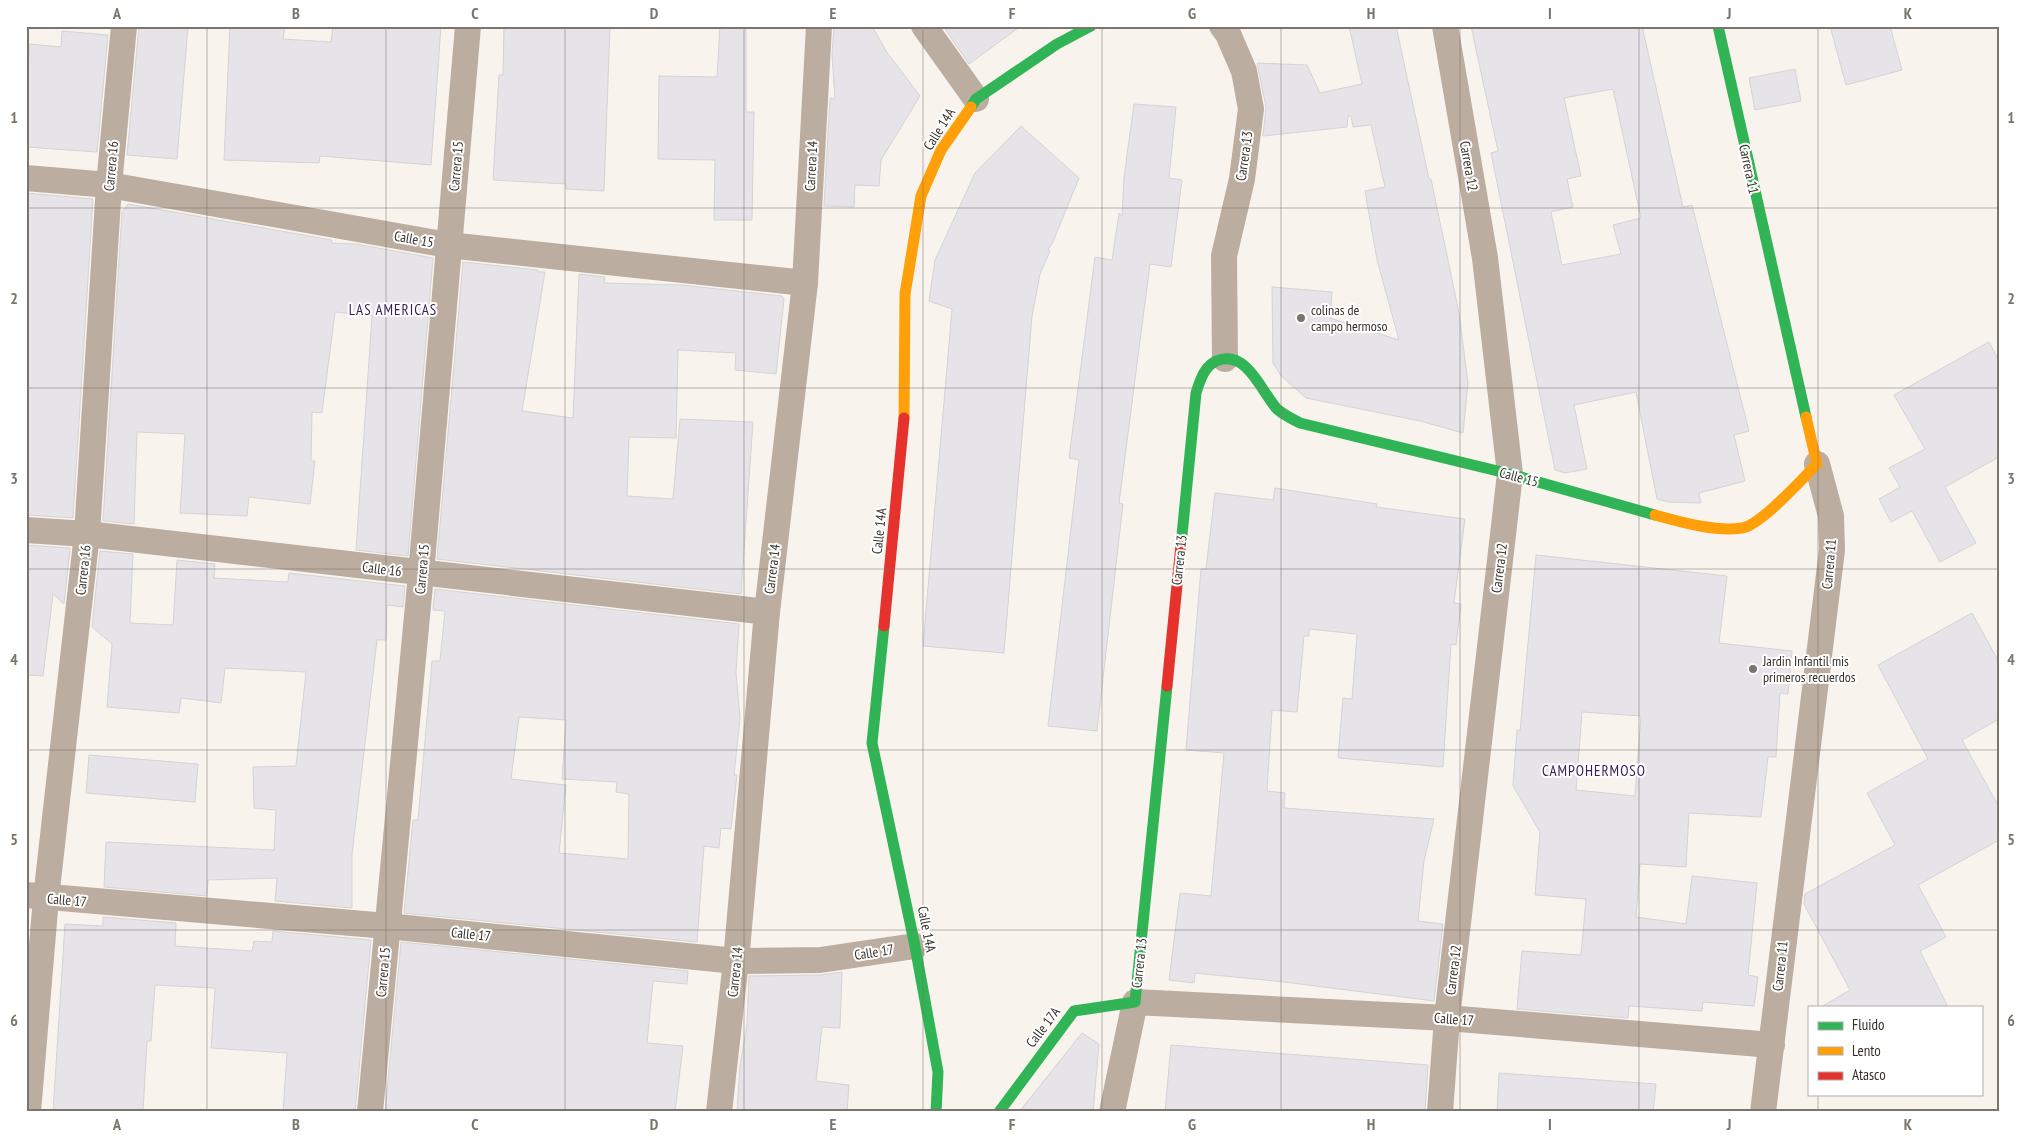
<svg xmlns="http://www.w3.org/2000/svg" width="2025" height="1138" font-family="'PT Sans Narrow',sans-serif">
	<rect width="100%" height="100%" fill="#f8f4ed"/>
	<g fill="#e6e3e9" stroke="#d5d3d4" fill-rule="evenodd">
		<path d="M139,26h49l-11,133 -50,-4z"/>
		<path d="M230,26h55l-2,13 48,3 2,-16h108l-10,139 -111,-9 -1,7 -95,-3z"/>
		<path d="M504,26h106l-6,165 -38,-2v-5l-73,-4 6,-105h4z"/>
		<path d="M720,26h26v86h8l-2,108h-38l1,-60 -57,-1 1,-83 58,1z"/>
		<path d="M834,26h38l14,25 34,45 -39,64 -2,26 -24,-1 -1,22 -30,-1 6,-108 5,1 -3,-45z"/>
		<path d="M943,26h78l-52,38z"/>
		<path d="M1349,26h47l33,153h2l28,134 9,70 -5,50 -43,-12 -114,-23 -25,-22 -8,-13 -1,-76 60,5 -2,26 69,22 -22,-80 -12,-69 20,-4 -14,-62 -18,2 -2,-11h-3l-1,11 -84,9 3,-29 -9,-44 50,2 13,28 42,-9z"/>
		<path d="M1471,26h171l41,181 9,-2 57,226 -15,4 11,46 -46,12 2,10 -33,-1 -11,-3 -21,-107 -62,13 13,64 -22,4 -10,-3 -64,-317 7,-2zM1613,89l28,129 -28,7 8,29 -59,11 -11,-53 22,-5 -6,-28 14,-3 -17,-78z"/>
		<path d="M1830,26h60l12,44 -56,15z"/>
		<path d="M62,31l46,4 -11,117 -71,-5 3,-103 32,3z"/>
		<path d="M1795,69l6,32 -46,9 -6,-32z"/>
		<path d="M1134,104l42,3 -7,71 13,2 -11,87 -21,-3 -31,239 4,1 -26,227 -49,-5 31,-266 -10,-2 26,-201 17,3 7,-47 3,3 2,-39z"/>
		<path d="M1021,126l58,52 -26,64 -5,8 2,1 -10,23 -8,42 -28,337 -81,-7 29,-337 -23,-8 6,-41 40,-87z"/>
		<path d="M26,193l67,6 -20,319 -47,-3z"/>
		<path d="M128,204l204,36 -1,3 25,1 77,14 -25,298 -52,-6 16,-234 -37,-4 -13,101 -10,-1 -1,49h4l-5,43 -61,-7 -2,19 -67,-3 5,-79 -48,-2 -3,92 -31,-3 19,-309z"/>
		<path d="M463,262l75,8v2h7l-23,139 51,7 6,-144 26,3 -1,6 78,2 100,11 2,3 -8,75 -41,-4 1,-17 -58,-3 -2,88 -47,-1 -2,59 46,3 7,-80 73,3 -12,172 -304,-35z"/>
		<path d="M1989,342l10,19v96l-54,30 31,56 -36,19 -28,-51 -21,11 -12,-23 21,-12 -11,-19 36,-19 -31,-54z"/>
		<path d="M1275,488l102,16 -1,3 89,12 -11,84 7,1 -5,41 -5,-1 -8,123 -105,-9 5,-60 9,1 5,-65 -48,-5v7h-5l-7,76 -25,-2 -5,81 18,2 -1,15 150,11 -10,42 -6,60 25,3 -9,77 -150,-19 -89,-9 -1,10 -25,-3 11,-87 31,3 13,-143 -38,-3 15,-181h5l9,-76 58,7z"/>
		<path d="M26,545l44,3 -6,56 -11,-10 -10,82 -17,-1z"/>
		<path d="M100,551l33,3 -3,69 43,2 4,-65 38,4 -1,14 74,4 1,-9 116,13 -2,21 -16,-2 -1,35h-9l-25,215v53l-77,-7 2,-23 -69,2 -1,16 -103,-9 2,-45 168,8 2,-40 -22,-2 -1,-41 43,-1 10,-94 -81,-4 -4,35 -40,-5 -2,15 -72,-6 5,-63 -20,-17z"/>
		<path d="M1536,555l191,21 -8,67 73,8 -4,43 -8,-1 -4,64h-8l-7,60 -72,-4 -3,54 -46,-3 -4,53 50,7 6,-48 65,7 -9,92 10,2 -4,29 -51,-4 -1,9 -73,-5 -1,12 -111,-9 5,-58 59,4 5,-56 -51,-4 5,-63 -27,-46 4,-56 3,1zM1582,712l59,4 -6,80 -59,-6z"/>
		<path d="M435,589l304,35 -3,49 4,45 -6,57h3l-6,54 -10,-1 -2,20 -15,-2 -7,96 -293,-29 9,-93h5l14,-159h8l5,-50 -12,-1zM519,717l47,3 -4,59 55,3 -1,10 13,2 -1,65 -69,-6 7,-68 -55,-6z"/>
		<path d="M1972,613l27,49v57l-37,21 37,67v33l-81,45 28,52 -26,14 28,56h-127l29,-17 -46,-86 1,-10 90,-49 -28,-52 61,-34 -50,-94z"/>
		<path d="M89,755l109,9 -3,38 -109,-9z"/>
		<path d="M103,917l73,6 -1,23 77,5 2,-10 18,1 1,-11 98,9 -16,172h-72l4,-59 -76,-5 4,-60 -60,-3 -4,56h-4l-4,71h-90l12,-188 38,2z"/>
		<path d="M401,942l287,29 -1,13 -34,-3 -6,62 36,3 -8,66h-290z"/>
		<path d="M842,972l-2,56 -18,-1 -6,54 33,4 -2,27h-110l3,-47 7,-40 2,-49 71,-1z"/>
		<path d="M1082,1033l17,11 -6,68h-74z"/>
		<path d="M1171,1045l257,20 -3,47h-260z"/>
		<path d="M1499,1073l157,11 -3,28h-156z"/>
	</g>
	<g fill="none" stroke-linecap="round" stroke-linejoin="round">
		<g stroke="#bbada0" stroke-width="26">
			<path d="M924,26l52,73"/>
			<path d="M1222,26l6,8 16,37 7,38 -9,70 -18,77 1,103"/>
			<path d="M26,178l83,7 339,60 357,38"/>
			<path d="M26,530l61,4 680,78"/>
			<path d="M26,895l361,31 349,35 84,-1 95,-14"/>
			<path d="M28,1112l18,-214 41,-364 22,-349 15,-159"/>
			<path d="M370,1112l51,-538 47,-548"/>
			<path d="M719,1112l17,-151 31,-349 38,-329 14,-257"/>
			<path d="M1112,1112l23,-110 312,16 325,27"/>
			<path d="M1440,1112l7,-94 63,-544 -25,-216 -40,-232"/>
			<path d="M1763,1112l69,-562 -1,-34 -14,-52"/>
		</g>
		<g stroke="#30b455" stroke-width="11">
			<path d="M1718,26l88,391"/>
			<path d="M971,107l5,-8 81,-55 34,-18"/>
			<path d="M1181,545l15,-152c4,-13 9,-29 23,-33 29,-9 43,33 58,49 7,6 15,10 23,14l210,51 145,41"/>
			<path d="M884,626l-12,117 43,203 23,126 -2,40"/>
			<path d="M999,1112l75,-101 61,-9 32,-316"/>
		</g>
		<g stroke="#ff9f0a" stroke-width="11">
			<path d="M904,418l1,-124 16,-98 20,-46 30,-43"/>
			<path d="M1655,515c26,7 59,17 87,13 19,-3 60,-49 75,-64l-11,-47"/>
		</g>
		<g stroke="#e5322d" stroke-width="11">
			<path d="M884,626l20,-208"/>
			<path d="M1167,686l14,-141"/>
		</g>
	</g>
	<path fill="none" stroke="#7b756e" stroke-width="1" stroke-opacity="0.55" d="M207,26v1086M386,26v1086M565,26v1086M744,26v1086M923,26v1086M1102,26v1086M1281,26v1086M1460,26v1086M1639,26v1086M1818,26v981M26,208h1973M26,388h1973M26,569h1973M26,750h1973M26,930h1973M1818,1094v18"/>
	<g fill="#7b756e" stroke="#fff" stroke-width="2">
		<circle cx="1301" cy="318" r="5"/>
		<circle cx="1753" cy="669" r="5"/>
	</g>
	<g text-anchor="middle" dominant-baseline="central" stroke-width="4" stroke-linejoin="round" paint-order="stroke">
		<g font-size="14" fill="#373129" stroke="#fff">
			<text transform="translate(939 129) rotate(-58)">Calle 14A</text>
			<text transform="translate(1244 156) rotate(-82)">Carrera 13</text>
			<text transform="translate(111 166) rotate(-85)">Carrera 16</text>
			<text transform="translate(456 166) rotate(-85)">Carrera 15</text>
			<text transform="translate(811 166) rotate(-87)">Carrera 14</text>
			<text transform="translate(1469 166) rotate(80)">Carrera 12</text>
			<text transform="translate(1749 169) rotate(78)">Carrera 11</text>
			<text transform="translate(414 239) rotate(10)">Calle 15</text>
			<text transform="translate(1519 477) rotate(15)">Calle 15</text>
			<text transform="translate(879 531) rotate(-84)">Calle 14A</text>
			<text transform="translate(1179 560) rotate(-84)">Carrera 13</text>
			<text transform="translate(1829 564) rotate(-85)">Carrera 11</text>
			<text transform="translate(1499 568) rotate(-83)">Carrera 12</text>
			<text transform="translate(382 569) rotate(7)">Calle 16</text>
			<text transform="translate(422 569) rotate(-85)">Carrera 15</text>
			<text transform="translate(772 569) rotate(-83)">Carrera 14</text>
			<text transform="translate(83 570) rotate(-84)">Carrera 16</text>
			<text transform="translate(67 900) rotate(5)">Calle 17</text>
			<text transform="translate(927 929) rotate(79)">Calle 14A</text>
			<text transform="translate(471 934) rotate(6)">Calle 17</text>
			<text transform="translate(874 952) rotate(-9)">Calle 17</text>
			<text transform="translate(1139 963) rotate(-84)">Carrera 13</text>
			<text transform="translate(1780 966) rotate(-84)">Carrera 11</text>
			<text transform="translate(1453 970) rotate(-83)">Carrera 12</text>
			<text transform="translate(383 972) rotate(-85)">Carrera 15</text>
			<text transform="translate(735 972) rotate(-84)">Carrera 14</text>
			<text transform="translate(1454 1019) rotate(4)">Calle 17</text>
			<text transform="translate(1043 1027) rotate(-53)">Calle 17A</text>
		</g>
		<g font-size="14" fill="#373129" stroke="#fff" text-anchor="start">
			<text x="1311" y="310">colinas de<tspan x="1311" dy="16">campo hermoso</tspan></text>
			<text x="1763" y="661">Jardin Infantil mis<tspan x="1763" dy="16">primeros recuerdos</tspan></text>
		</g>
		<g font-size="15" letter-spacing="1" fill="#391d56" stroke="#fff">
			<text x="393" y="309">LAS AMERICAS</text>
			<text x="1594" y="770">CAMPOHERMOSO</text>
		</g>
	</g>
	<rect width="2025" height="1138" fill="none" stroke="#ffffff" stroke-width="55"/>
	<rect x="1808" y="1006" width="175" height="90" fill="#ffffff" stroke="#afada9"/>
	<rect x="1818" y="1022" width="25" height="8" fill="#30b455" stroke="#afada9"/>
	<text x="1852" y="1030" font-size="15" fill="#373129">Fluido</text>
	<rect x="1818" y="1047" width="25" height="8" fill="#ff9f0a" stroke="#afada9"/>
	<text x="1852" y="1056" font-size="15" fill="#373129">Lento</text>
	<rect x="1818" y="1072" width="25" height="8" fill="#e5322d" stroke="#afada9"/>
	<text x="1852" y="1080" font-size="15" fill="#373129">Atasco</text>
	<rect x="28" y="28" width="1970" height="1082" fill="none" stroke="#7b756e" stroke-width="2"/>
	<g font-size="16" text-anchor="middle" font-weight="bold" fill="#7b756e">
		<text x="117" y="19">A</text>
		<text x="296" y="19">B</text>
		<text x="475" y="19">C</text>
		<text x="654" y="19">D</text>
		<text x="833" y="19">E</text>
		<text x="1012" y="19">F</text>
		<text x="1192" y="19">G</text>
		<text x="1371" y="19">H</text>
		<text x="1550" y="19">I</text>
		<text x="1729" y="19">J</text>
		<text x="1908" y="19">K</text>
		<text x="14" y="123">1</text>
		<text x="2011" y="123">1</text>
		<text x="14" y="304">2</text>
		<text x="2011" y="304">2</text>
		<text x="14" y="484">3</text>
		<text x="2011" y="484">3</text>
		<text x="14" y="665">4</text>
		<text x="2011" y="665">4</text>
		<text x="14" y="845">5</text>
		<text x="2011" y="845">5</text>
		<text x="14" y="1026">6</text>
		<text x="2011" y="1026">6</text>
		<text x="117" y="1130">A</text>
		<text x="296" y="1130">B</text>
		<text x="475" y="1130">C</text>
		<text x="654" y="1130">D</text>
		<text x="833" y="1130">E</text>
		<text x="1012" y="1130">F</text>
		<text x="1192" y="1130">G</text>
		<text x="1371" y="1130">H</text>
		<text x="1550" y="1130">I</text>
		<text x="1729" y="1130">J</text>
		<text x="1908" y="1130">K</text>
	</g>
</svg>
